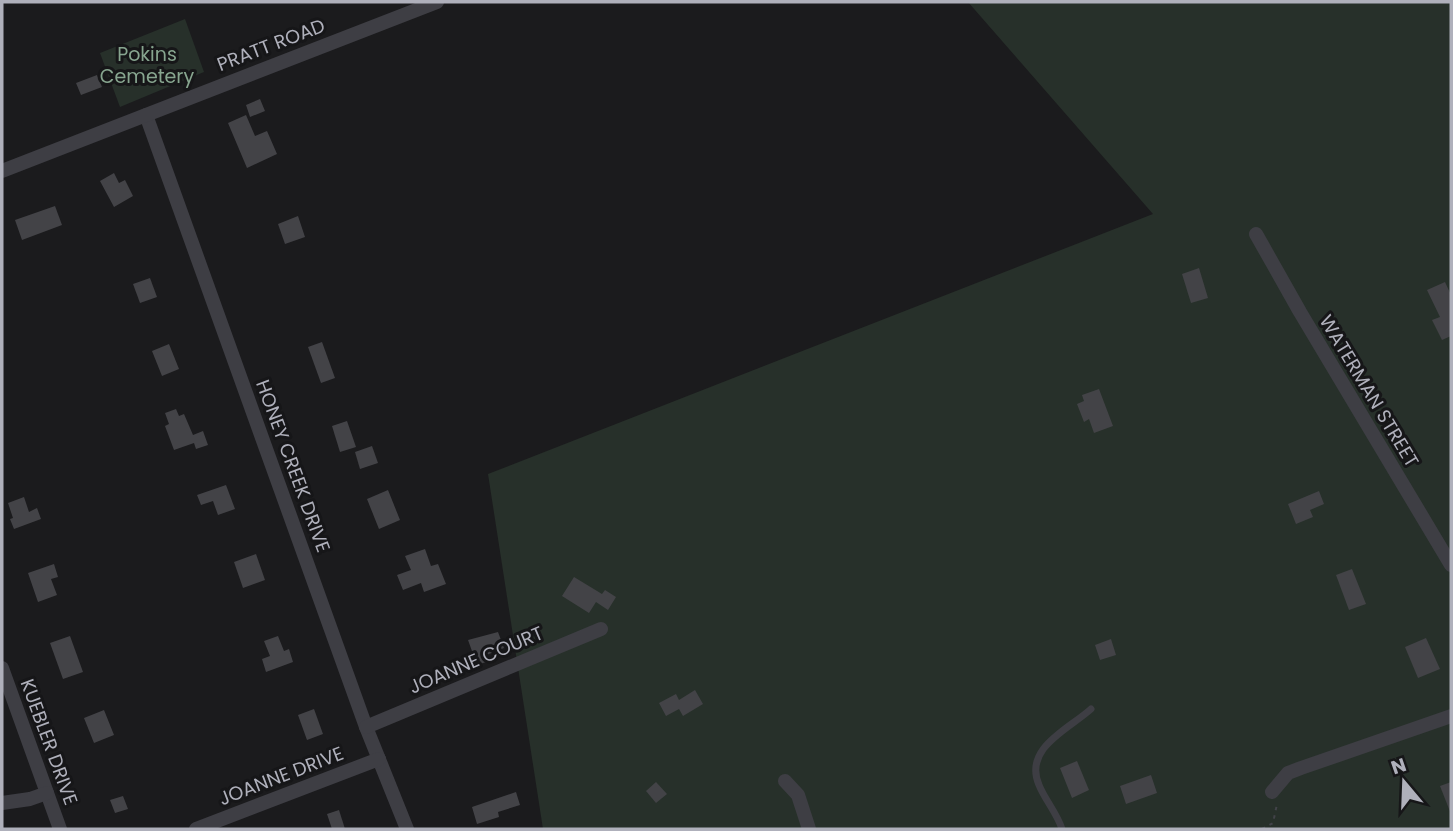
<svg xmlns="http://www.w3.org/2000/svg" width="1453" height="831" font-family="Poppins,sans-serif">
	<rect width="100%" height="100%" fill="#1b1b1d"/>
	<g fill="#27302a">
		<path d="M968,2h483v827h-908l-55,-355 665,-260z"/>
		<path d="M185,19l19,53 -84,35 -20,-54z"/>
	</g>
	<g fill="#434347">
		<path d="M97,75l5,12 -21,8 -5,-12z"/>
		<path d="M260,99l5,12 -15,6 -4,-12z"/>
		<path d="M246,115l9,21 12,-5 10,23 -30,14 -19,-45z"/>
		<path d="M114,173l5,10 6,-3 8,16 -19,11 -14,-26z"/>
		<path d="M55,206l7,19 -40,15 -7,-20z"/>
		<path d="M298,216l7,21 -20,7 -7,-20z"/>
		<path d="M1199,268l9,30 -17,5 -9,-29z"/>
		<path d="M150,278l7,19 -17,6 -7,-19z"/>
		<path d="M1445,282l6,13v41l-9,4 -10,-20 8,-3 -13,-27z"/>
		<path d="M322,342l13,36 -14,5 -13,-36z"/>
		<path d="M169,344l10,25 -17,7 -10,-25z"/>
		<path d="M1099,389l14,37 -19,7 -5,-14 -5,3 -7,-18 7,-3 -2,-6z"/>
		<path d="M176,409l3,7 5,-2 9,21 10,-4 5,14 -12,4 -2,-6 -20,7 -9,-24 4,-2 -4,-11z"/>
		<path d="M347,421l9,26 -16,5 -8,-26z"/>
		<path d="M372,446l6,17 -18,6 -5,-17z"/>
		<path d="M226,485l9,24 -17,6 -5,-14 -12,4 -4,-10z"/>
		<path d="M388,490l12,30 -21,9 -12,-30z"/>
		<path d="M1319,491l5,13 -14,6 3,7 -17,7 -8,-20z"/>
		<path d="M24,497l5,15 8,-4 4,11 -27,10 -4,-10 3,-1 -5,-15z"/>
		<path d="M425,549l6,17 7,-2 8,20 -22,8 -3,-9 -18,7 -6,-15 14,-5 -6,-14z"/>
		<path d="M256,554l9,26 -22,8 -9,-26z"/>
		<path d="M54,564l4,13 -7,2 6,16 -19,7 -10,-29z"/>
		<path d="M1352,569l14,35 -17,6 -13,-35z"/>
		<path d="M574,577l28,17 3,-4 11,7 -8,13 -12,-8 -7,11 -27,-17z"/>
		<path d="M498,632l6,16 -20,8 2,6 -9,3 -9,-25z"/>
		<path d="M70,636l13,36 -20,7 -13,-36z"/>
		<path d="M278,636l6,15 5,-2 4,13 -27,10 -4,-13 8,-3 -6,-15z"/>
		<path d="M1426,638l14,31 -22,9 -13,-31z"/>
		<path d="M1111,639l5,16 -16,5 -5,-15z"/>
		<path d="M695,690l8,14 -20,12 -4,-7 -13,7 -7,-13 17,-9 3,6z"/>
		<path d="M314,709l9,25 -16,6 -9,-25z"/>
		<path d="M104,710l10,25 -20,8 -10,-25z"/>
		<path d="M1077,761l12,29 -17,8 -12,-30z"/>
		<path d="M1151,775l6,18 -31,11 -6,-18z"/>
		<path d="M656,782l11,12 -11,9 -10,-12z"/>
		<path d="M1451,782v32l-11,-28z"/>
		<path d="M516,792l4,13 -22,7 1,5 -22,7 -5,-17z"/>
		<path d="M123,796l5,13 -13,4 -5,-13z"/>
		<path d="M339,810l6,19h-13l-5,-15z"/>
	</g>
	<g fill="none" stroke-linecap="round" stroke-linejoin="round">
		<path stroke="#424349" stroke-width="2" stroke-dasharray="3.5 5" stroke-linecap="butt" d="M1262,829l11,-6 4,-19"/>
		<path stroke="#3e3e44" stroke-width="7" d="M1062,829c-5,-16 -17,-29 -23,-44 -16,-37 30,-56 52,-76"/>
		<g stroke="#3e3e44" stroke-width="14">
			<path d="M146,115l220,612 41,102"/>
			<path d="M2,171l435,-169"/>
			<path d="M1256,234l44,78 151,253"/>
			<path d="M2,668l58,161"/>
			<path d="M366,727l235,-98"/>
			<path d="M785,781l13,14 11,34"/>
			<path d="M1272,792l16,-19 13,-5 150,-52"/>
			<path d="M2,803l28,-4 17,-6"/>
			<path d="M196,829l183,-70"/>
		</g>
	</g>
	<g text-anchor="middle" dominant-baseline="central" stroke-width="6" stroke-linejoin="round" paint-order="stroke">
		<g font-size="19" fill="#afb0bb" stroke="#161618">
			<text transform="translate(271 45) rotate(-21)">PRATT ROAD</text>
			<text transform="translate(1369 391) rotate(59)">WATERMAN STREET</text>
			<text transform="translate(293 466) rotate(70)">HONEY CREEK DRIVE</text>
			<text transform="translate(476 660) rotate(-23)">JOANNE COURT</text>
			<text transform="translate(49 742) rotate(70)">KUEBLER DRIVE</text>
			<text transform="translate(281 776) rotate(-21)">JOANNE DRIVE</text>
		</g>
		<g font-size="19" fill="#87a58f" stroke="#161618">
			<text x="147" y="54">Pokins<tspan x="147" dy="22">Cemetery</tspan></text>
		</g>
	</g>
	<rect width="1453" height="831" fill="none" stroke="#afb0bb" stroke-width="7"/>
	<g transform="translate(1404 782) rotate(341)" stroke="#161618" stroke-width="5" paint-order="stroke">
	<path d="M0-5L12 26L0 18L-12 26Z" fill="#afb0bb"/>
	<text y="-10" font-size="19" font-weight="bold" text-anchor="middle" fill="#afb0bb">N</text>
	</g>
</svg>
